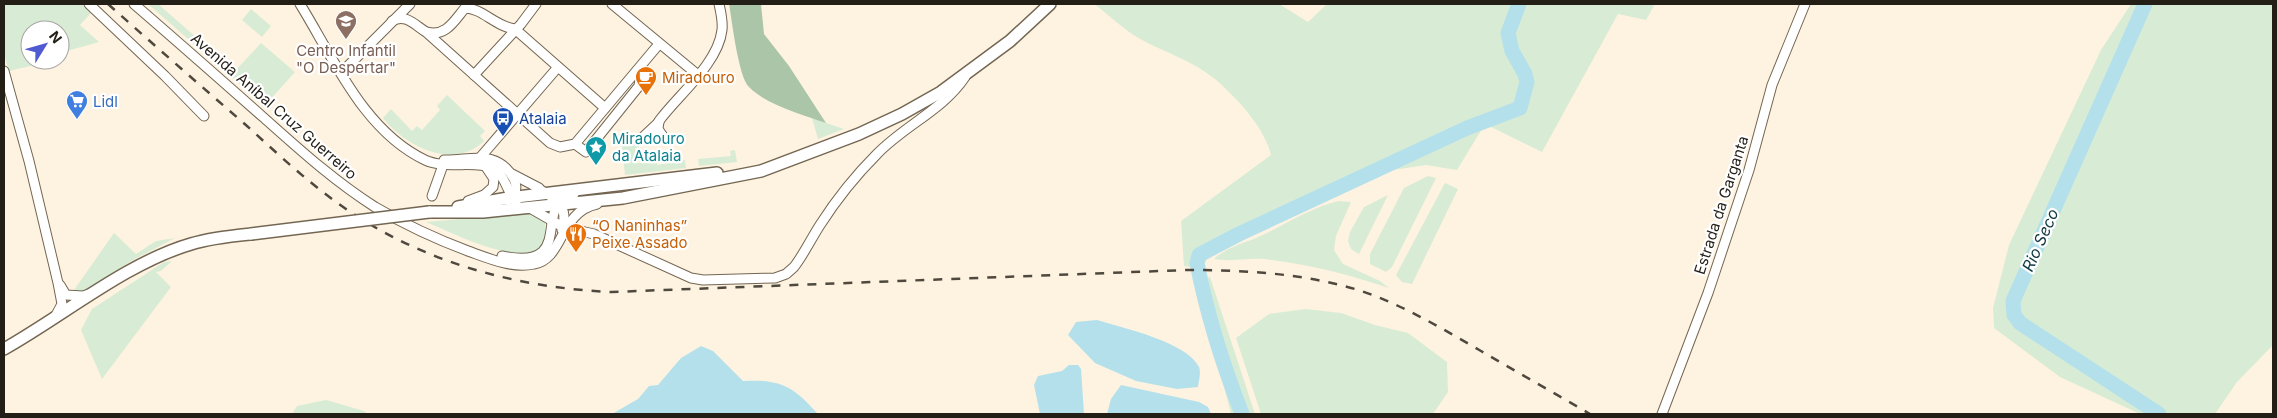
<svg xmlns="http://www.w3.org/2000/svg" width="2277" height="418" font-family="Inter,sans-serif">
	<rect width="100%" height="100%" fill="#fef3e0"/>
	<g fill="#d8ecd5">
		<path d="M4,4h77l10,9 -11,12 19,17 -39,11v-23h-30v30h26l-47,11 -5,-17z"/>
		<path d="M148,4h10l77,67 26,-28 34,29 -26,29 -4,-3 -4,5z"/>
		<path d="M1094,4h185l29,18 19,-18h328l-9,16 -28,-6 -76,138 -57,-28 -28,46 -31,-5 -33,5 -180,76 -11,23 -18,-3 -3,-45 90,-66c-6,-27 -35,-58 -56,-76 -22,-18 -51,-27 -75,-40 -16,-9 -31,-24 -46,-35z"/>
		<path d="M2131,4h142v341l-36,37 -22,32h-75l-80,-37 -66,-49 -1,-20 16,-63 92,-195z"/>
		<path d="M251,9l20,17 -9,11 -20,-17z"/>
		<path d="M447,95l38,36 -5,5 4,5c-31,30 -79,5 -101,-23l8,-9 21,22 5,-5 5,4 18,-20 -3,-4z"/>
		<path d="M812,118l32,11 -26,10z"/>
		<path d="M636,133l6,10h-3v5h-4l2,15 20,-1v3l28,-5 1,8 -61,7 -3,-28z"/>
		<path d="M735,150l2,12 -38,4 -1,-7 33,-3 -1,-5z"/>
		<path d="M1428,176l8,2 -44,89 -6,5 -16,-8v-10l34,-66z"/>
		<path d="M1445,183l13,6 -46,95 -10,-2 -6,-7z"/>
		<path d="M1388,195l-29,59 -8,-5 -3,-8 2,-9 14,-25z"/>
		<path d="M1338,201l13,1 -15,34 -2,14 9,14 37,17 9,7c-42,-14 -81,-24 -125,-29 -17,-1 -33,3 -50,0 14,-13 32,-16 49,-24 24,-12 48,-27 75,-34z"/>
		<path d="M528,213l17,7v16l-6,13c-24,16 -89,-17 -113,-27z"/>
		<path d="M114,233l22,21 20,-13 19,-3 -40,21 -52,32 -9,-1z"/>
		<path d="M172,261l-11,10 -5,1 15,15 -69,92 -21,-49 11,-21 72,-47z"/>
		<path d="M1210,277l45,137h-24l-34,-133z"/>
		<path d="M1306,309l35,4 34,12 33,8 39,29 1,30 -15,22h-172l-25,-76 33,-24z"/>
		<path d="M326,400l38,11 3,3h-75l5,-8z"/>
	</g>
	<path fill="#abc5a8" d="M729,4h32l3,30 25,32 37,57c-24,-9 -58,-17 -77,-36 -11,-11 -17,-67 -20,-83z"/>
	<g fill="#b4e0eb">
		<path d="M1097,320c26,8 90,22 102,47 2,5 0,14 -1,20l-21,2 -41,-8 -41,-18 -27,-28 8,-13z"/>
		<path d="M701,346l12,5 30,30c38,-2 50,5 75,33h-206l26,-15 11,-13 9,-1 23,-27z"/>
		<path d="M1069,365h9l3,4 3,45h-44l-6,-29 4,-9 24,-5z"/>
		<path d="M1121,385l78,17 9,5 3,7h-104l4,-15z"/>
	</g>
	<g fill="none" stroke-linecap="round" stroke-linejoin="round">
		<g stroke="#b4e0eb" stroke-width="15">
			<path d="M2145,4l-132,297 1,14 6,8 139,91"/>
			<path d="M1242,414c-19,-49 -35,-99 -45,-151l2,-8 40,-21 228,-106 53,-20 7,-26 -2,-8 -13,-23 -4,-18 11,-29"/>
		</g>
		<g stroke="#736652" stroke-width="11">
			<g id="minor">
				<path d="M89,4l76,72 39,40"/>
				<path d="M134,4c43,37 86,75 129,113 36,32 71,64 112,90 29,17 61,32 93,44 20,7 44,18 66,13 30,-5 25,-52 63,-60"/>
				<path d="M300,4c34,55 64,127 125,156 21,10 56,-1 71,10 10,8 11,22 20,32"/>
				<path d="M612,4l86,71"/>
				<path d="M392,21c13,-8 23,4 34,11l124,111 10,4 15,-3 84,-100"/>
				<path d="M427,32c19,5 27,-11 38,-24 17,0 31,19 50,21l90,79"/>
				<path d="M4,71l25,90 29,122 4,21 -7,13"/>
				<path d="M342,72l68,-68"/>
				<path d="M474,75l47,-51 15,-20"/>
				<path d="M659,122l-16,15 19,-2"/>
				<path d="M662,135l-4,-6 1,-8c19,-26 59,-57 63,-91 1,-9 -1,-17 -3,-26"/>
				<path d="M575,144l11,8 53,-66 1,-7 -5,-5"/>
				<path d="M444,160c26,1 53,-12 70,19 4,9 2,15 -5,21"/>
				<path d="M478,160l80,-93"/>
				<path d="M512,174l27,14"/>
				<path d="M534,186c20,12 36,18 28,44"/>
				<path d="M432,196l11,-31"/>
				<path d="M468,201l16,-6 9,-8 1,-8 -8,-12"/>
				<path d="M530,208l33,19 31,7 97,44 12,2 72,-2 11,-4 8,-7c10,-13 17,-28 26,-42 16,-25 36,-50 57,-71 28,-29 66,-44 88,-77"/>
				<path d="M502,256c77,15 28,-53 72,-62"/>
				<path d="M60,285l6,10 17,1 6,-2"/>
				<path d="M1662,414l46,-121 41,-123 23,-85 33,-81"/>
			</g>
		</g>
		<g stroke="#736652" stroke-width="14">
			<g id="major">
				<path d="M458,207l50,-9 209,-25"/>
				<path d="M429,212h54l140,-14 138,-27 98,-37 43,-20 39,-22 69,-51 40,-37"/>
				<path d="M4,349c59,-33 122,-86 187,-105 19,-6 40,-8 60,-10"/>
			</g>
		</g>
		<use href="#minor" stroke="#fff" stroke-width="9"/>
		<use href="#major" stroke="#fff" stroke-width="11"/>
		<path stroke="#4e483e" stroke-width="2.5" stroke-dasharray="9 9" stroke-linecap="butt" d="M108,4c46,41 93,82 139,122 33,30 67,62 105,87 77,51 168,75 260,79l574,-22c57,0 114,3 169,19 45,14 86,39 126,62 36,21 73,42 109,63"/>
		<g stroke="#736652" stroke-width="14" stroke-linecap="butt">
			<path id="major-bridge" d="M251,234l178,-22"/>
		</g>
		<use href="#major-bridge" stroke="#fff" stroke-width="11"/>
	</g>
	<defs>
		<g id="school-pin" transform="scale(1.125)"><path d="M0 17L-7.5 6A9.5 9.5 0 1 1 7.5 6Z" fill="#8d6e63" stroke="#fff"/><path d="M0-5L7-2L0 1L-7-2ZM-4 1L0 2.5L4 1V4Q0 6-4 4Z" fill="#fff"/></g>
		<g id="cafe-pin" transform="scale(1.125)"><path d="M0 17L-7.5 6A9.5 9.5 0 1 1 7.5 6Z" fill="#e8710a" stroke="#fff"/><path d="M-5.5-4.5H6V0H3Q3 3.5 0 3.5H-2.5Q-5.5 3.5-5.5 0ZM3-3.2v2h1.7v-2ZM-6 4.5H4V6H-6Z" fill="#fff"/></g>
		<g id="supermarket-pin" transform="scale(1.125)"><path d="M0 17L-7.5 6A9.5 9.5 0 1 1 7.5 6Z" fill="#3f7fe0" stroke="#fff"/><path d="M-6-5.5h2.5l.6 2H6L4.5 2H-2.5L-4.4-4H-6ZM-1.5 3.2a1.3 1.3 0 1 0 .1 0ZM3 3.2a1.3 1.3 0 1 0 .1 0Z" fill="#fff"/></g>
		<g id="bus-pin" transform="scale(1.125)"><path d="M0 17L-7.5 6A9.5 9.5 0 1 1 7.5 6Z" fill="#1a4fb4" stroke="#fff"/><path d="M-5-6H5V4H4V6H2V4H-2V6H-4V4H-5ZM-3.5-4V0h7V-4ZM-3.5 1.2v1.5H-2V1.2ZM2 1.2v1.5H3.5V1.2Z" fill="#fff"/></g>
		<g id="sight-pin" transform="scale(1.125)"><path d="M0 17L-7.5 6A9.5 9.5 0 1 1 7.5 6Z" fill="#0f9aa8" stroke="#fff"/><path d="M0-6L1.8-2.2L6-1.7L2.9 1.2L3.7 5.4L0 3.3L-3.7 5.4L-2.9 1.2L-6-1.7L-1.8-2.2Z" fill="#fff"/></g>
		<g id="restaurant-pin" transform="scale(1.125)"><path d="M0 17L-7.5 6A9.5 9.5 0 1 1 7.5 6Z" fill="#e8710a" stroke="#fff"/><path d="M-5-6h1v4h1v-4h1v4h1v-4h1v5L-1.5 .5V6h-2V.5L-5-1ZM5-6V6H3V1.5H1.5Q1.5-4 5-6Z" fill="#fff"/></g>
	</defs>
	<g fill-rule="evenodd">
		<use href="#school-pin" x="346" y="21"/>
		<use href="#cafe-pin" x="646" y="77"/>
		<use href="#supermarket-pin" x="77" y="101"/>
		<use href="#bus-pin" x="503" y="118"/>
		<use href="#sight-pin" x="596" y="147"/>
		<use href="#restaurant-pin" x="576" y="234"/>
	</g>
	<g text-anchor="middle" dominant-baseline="central" stroke-width="4.5" stroke-linejoin="round" paint-order="stroke">
		<g font-size="15" fill="#785e54" stroke="#fff">
			<text x="346" y="50">Centro Infantil<tspan x="346" dy="17">"O Despertar"</tspan></text>
		</g>
		<g font-size="15" fill="#c56008" stroke="#fff" text-anchor="start">
			<text x="662" y="77">Miradouro</text>
			<text x="592" y="225">“O Naninhas”<tspan x="592" dy="17">Peixe Assado</tspan></text>
		</g>
		<g font-size="15" fill="#366cbe" stroke="#fff" text-anchor="start">
			<text x="93" y="101">Lidl</text>
		</g>
		<g font-size="15" fill="#231e16" stroke="#fff">
			<text transform="translate(274 106) rotate(41)">Avenida Aníbal Cruz Guerreiro</text>
			<text transform="translate(1721 205) rotate(-72)">Estrada da Garganta</text>
		</g>
		<g font-size="15" fill="#164399" stroke="#fff" text-anchor="start">
			<text x="519" y="118">Atalaia</text>
		</g>
		<g font-size="15" fill="#0d838f" stroke="#fff" text-anchor="start">
			<text x="612" y="138">Miradouro<tspan x="612" dy="17">da Atalaia</tspan></text>
		</g>
		<g font-size="16" font-style="italic" fill="#0f3841" stroke="#fff">
			<text transform="translate(2040 240) rotate(-66)">Rio Seco</text>
		</g>
	</g>
	<rect width="2277" height="418" fill="none" stroke="#231e16" stroke-width="10"/>
	<g transform="translate(45 45) rotate(53)"><circle r="24" fill="#ffffff" stroke="#a7a5a2"/>
	<path d="M0-4L9 19L0 12L-9 19Z" fill="#515bd1"/>
	<text y="-8" font-size="14" font-weight="bold" text-anchor="middle" fill="#231e16">N</text>
	</g>
</svg>
